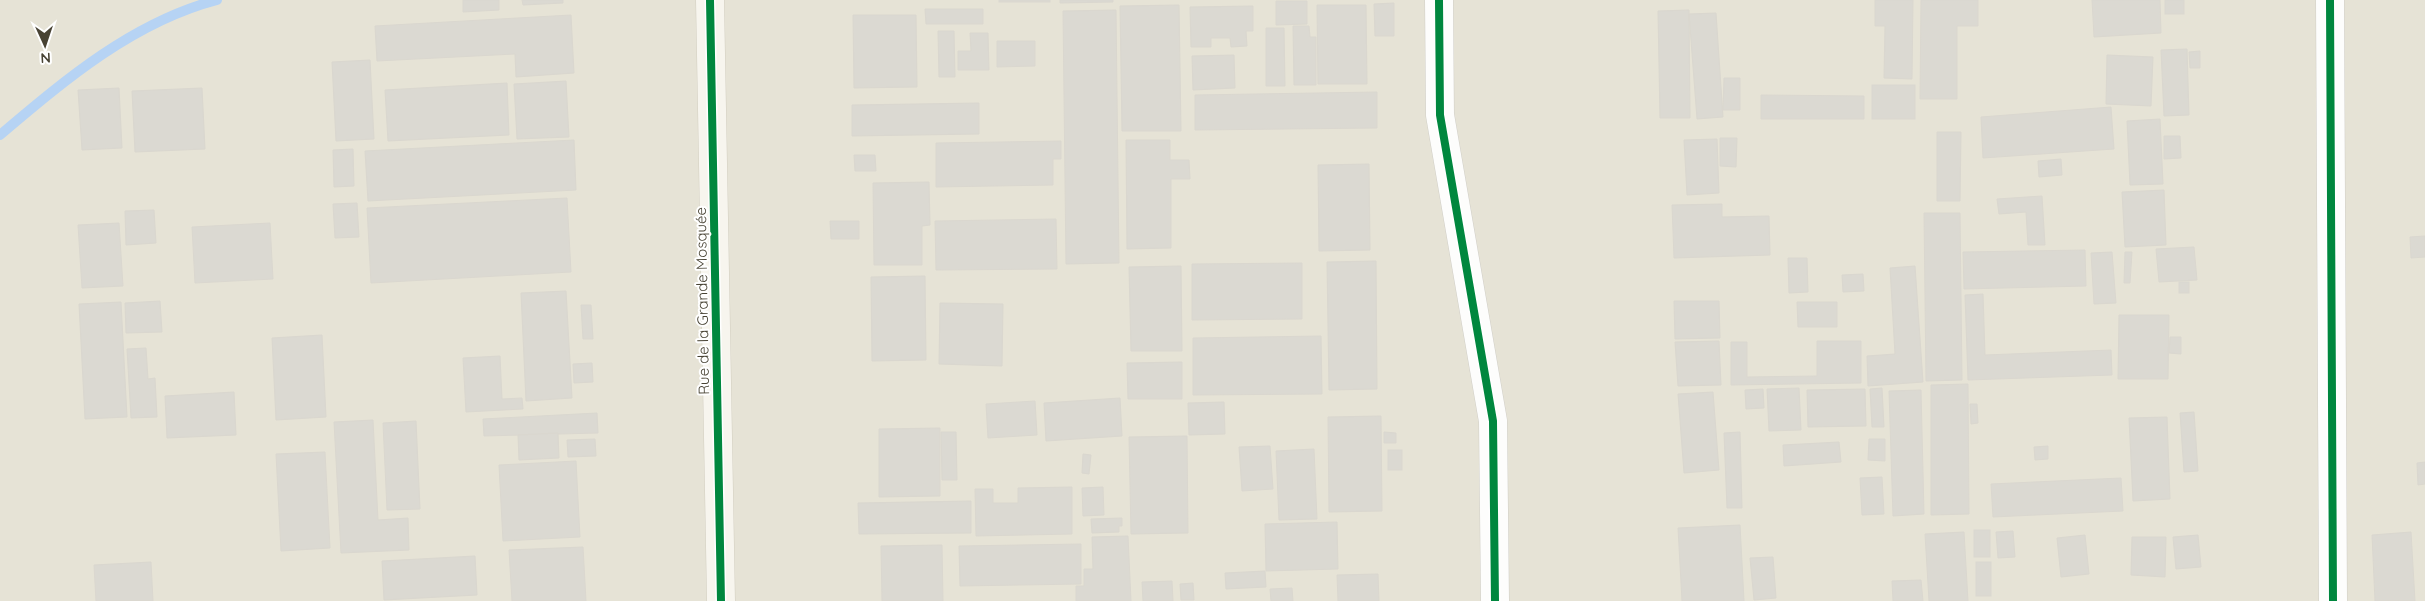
<svg xmlns="http://www.w3.org/2000/svg" width="2425" height="601" font-family="Quicksand,sans-serif">
	<rect width="100%" height="100%" fill="#f2f0ea"/>
	<rect fill="#e6e3d6" x="0" y="0" width="2425" height="601"/>
	<g fill="none" stroke-linecap="round" stroke-linejoin="round">
		<path stroke="#b6d3f4" stroke-width="10" d="M0,135c65,-55 133,-113 217,-135"/>
	</g>
	<g fill="#dbd9d2" stroke="#dad7cf">
		<path d="M463,0h36v10l-36,2z"/>
		<path d="M522,0h41v3l-40,2z"/>
		<rect x="999" y="0" width="51" height="2"/>
		<path d="M1060,0h53v2l-53,1z"/>
		<path d="M1875,0h38l-1,79 -28,-1 1,-52h-10z"/>
		<path d="M1921,0h57v26h-21v73h-37z"/>
		<path d="M2092,0h68l1,33 -67,4z"/>
		<rect x="2165" y="0" width="19" height="14"/>
		<path d="M1276,1h31v23l-31,1z"/>
		<path d="M1394,3v33h-19l-1,-32z"/>
		<path d="M1179,5l2,126h-59l-2,-125z"/>
		<path d="M1317,5h49l1,79h-49z"/>
		<path d="M1253,6v25h-7l1,15 -16,1 -1,-9h-19v9h-20l-1,-40z"/>
		<path d="M925,9h58v15h-57z"/>
		<path d="M1116,10l3,253 -53,1 -3,-253z"/>
		<path d="M1689,10l1,108h-30l-2,-107z"/>
		<path d="M1716,13l7,104 -26,2 -8,-105z"/>
		<path d="M571,15l3,58 -58,4 -1,-23 -138,7 -2,-35z"/>
		<path d="M853,15h63l1,72 -63,1z"/>
		<path d="M1293,26h16l1,11h6v48h-22z"/>
		<path d="M1266,28h18l1,58h-19z"/>
		<path d="M938,31h16l1,46h-16z"/>
		<path d="M970,33h18l1,37h-31v-19h13z"/>
		<path d="M997,41h38v25l-38,1z"/>
		<path d="M2187,49l2,66 -25,1 -3,-66z"/>
		<path d="M2200,51v17h-10l-1,-16z"/>
		<path d="M1234,55l1,33 -42,2 -1,-34z"/>
		<path d="M2107,55l46,2 -2,49 -45,-2z"/>
		<path d="M370,60l4,79 -38,2 -4,-79z"/>
		<path d="M1724,78h16v32h-17z"/>
		<path d="M566,81l3,56 -52,2 -3,-55z"/>
		<path d="M507,83l2,52 -121,6 -3,-51z"/>
		<rect x="1872" y="85" width="43" height="34"/>
		<path d="M119,88l3,60 -40,2 -4,-60z"/>
		<path d="M202,88l3,61 -70,3 -3,-61z"/>
		<path d="M1377,92v36l-182,2v-35z"/>
		<path d="M1761,95l103,1v23h-103z"/>
		<path d="M979,103v31l-127,2v-31z"/>
		<path d="M2111,107l3,42 -131,9 -2,-41z"/>
		<path d="M2160,119l3,65 -33,1 -3,-64z"/>
		<path d="M1937,132h24l-1,69h-23z"/>
		<path d="M2164,136h16l1,22 -17,1z"/>
		<path d="M1720,138h17l-1,29 -16,-1z"/>
		<path d="M1717,139l2,54 -32,2 -3,-55z"/>
		<path d="M574,140l2,50 -208,11 -3,-50z"/>
		<path d="M1126,140h44v20h19l1,19h-19v69l-44,1z"/>
		<path d="M1061,141v18h-8v26l-117,2v-44z"/>
		<path d="M353,149l1,37 -20,1 -1,-37z"/>
		<path d="M854,155h21l1,16h-21z"/>
		<path d="M2061,159l1,16 -23,2 -1,-16z"/>
		<path d="M1369,164l1,86 -51,1 -1,-86z"/>
		<path d="M929,182l1,43 -8,1v39h-48l-1,-82z"/>
		<path d="M2164,190l2,55 -41,2 -3,-55z"/>
		<path d="M2042,196l3,49h-17l-2,-33 -27,2 -2,-15z"/>
		<path d="M567,198l4,74 -200,11 -4,-75z"/>
		<path d="M357,203l2,34 -24,1 -2,-34z"/>
		<path d="M1722,204v13l47,-1 1,39 -96,3 -2,-53z"/>
		<path d="M154,210l2,33 -30,2 -1,-34z"/>
		<path d="M1924,213h36l2,167 -36,1z"/>
		<path d="M1056,219l1,50 -121,1 -1,-49z"/>
		<path d="M830,221h29v18h-28z"/>
		<path d="M119,223l4,63 -41,2 -4,-63z"/>
		<path d="M270,223l3,56 -78,4 -3,-56z"/>
		<path d="M2425,236v21l-14,1 -1,-21z"/>
		<path d="M2194,247l3,33 -38,2 -3,-33z"/>
		<path d="M2085,250l1,36 -122,3 -1,-37z"/>
		<path d="M2112,252l4,51 -22,1 -3,-51z"/>
		<path d="M2125,252h7l-2,31h-6z"/>
		<path d="M1788,258h19l1,34 -19,1z"/>
		<path d="M1376,261l1,128 -48,1 -2,-128z"/>
		<path d="M1302,263v56l-110,1v-56z"/>
		<path d="M1181,266l1,85h-51l-2,-84z"/>
		<path d="M1915,266l8,116 -55,4 -1,-30 28,-2 -5,-86z"/>
		<path d="M1863,274l1,17 -21,1 -1,-17z"/>
		<path d="M925,276l1,84 -54,1 -1,-84z"/>
		<rect x="2179" y="282" width="10" height="11"/>
		<path d="M566,291l6,107 -46,3 -5,-108z"/>
		<path d="M1983,294l2,61 126,-5 1,25 -144,5 -3,-85z"/>
		<path d="M160,301l2,31 -36,1 -1,-30z"/>
		<path d="M1674,301h45l1,37 -45,1z"/>
		<path d="M121,302l6,115 -42,2 -6,-115z"/>
		<path d="M1797,302h40v25h-39z"/>
		<path d="M940,303l63,1 -1,62 -63,-2z"/>
		<path d="M581,305h10l2,34h-10z"/>
		<path d="M2119,315h50l-1,64h-50z"/>
		<path d="M322,335l4,82 -50,3 -4,-82z"/>
		<path d="M1321,336l1,58 -129,1v-57z"/>
		<path d="M2170,337h11v17l-12,-1z"/>
		<path d="M1719,341l2,44 -43,1 -3,-44z"/>
		<path d="M1817,341h44v42l-130,2v-43h16v35l70,-1z"/>
		<path d="M146,348l2,31 7,-1 2,39 -26,1 -4,-69z"/>
		<path d="M500,356l2,43 20,-1 1,11 -57,3 -3,-54z"/>
		<path d="M1182,362v37h-54l-1,-36z"/>
		<path d="M592,363l1,19 -19,1 -1,-19z"/>
		<path d="M1968,384l1,130 -38,1v-130z"/>
		<path d="M1799,388l2,42 -32,1 -2,-42z"/>
		<path d="M1882,388l2,39h-12l-2,-38z"/>
		<path d="M1763,389l1,19 -18,1 -1,-19z"/>
		<path d="M1865,389l1,37 -58,1 -1,-37z"/>
		<path d="M1921,390l3,124 -31,2 -4,-125z"/>
		<path d="M234,392l2,43 -69,3 -2,-42z"/>
		<path d="M1713,392l6,78 -35,3 -6,-79z"/>
		<path d="M1120,398l2,38 -76,5 -2,-38z"/>
		<path d="M1035,401l2,34 -49,3 -2,-34z"/>
		<path d="M1224,402l1,32 -36,1 -1,-32z"/>
		<path d="M1970,404h7l1,19 -7,1z"/>
		<path d="M2194,412l4,59 -14,1 -4,-59z"/>
		<path d="M597,413l1,20 -114,3 -1,-17z"/>
		<path d="M1381,416l1,95 -53,1 -1,-95z"/>
		<path d="M2167,417l3,82 -37,2 -4,-83z"/>
		<path d="M373,420l5,100 30,-2 1,32 -68,3 -7,-131z"/>
		<path d="M416,421l4,88 -33,1 -4,-87z"/>
		<path d="M940,428v68l-61,1v-68z"/>
		<path d="M941,432h15l1,48h-15z"/>
		<path d="M1384,432l12,1v10h-12z"/>
		<path d="M1740,432l2,76h-15l-3,-75z"/>
		<path d="M558,433l1,25 -40,2 -1,-25z"/>
		<path d="M1187,436l1,97 -57,1 -2,-97z"/>
		<path d="M595,439l1,17 -28,1 -1,-17z"/>
		<path d="M1869,439h16v22l-17,-1z"/>
		<path d="M1839,442l2,20 -57,4 -1,-21z"/>
		<path d="M1270,446l3,43 -31,2 -3,-44z"/>
		<path d="M2048,446v13l-13,1 -1,-13z"/>
		<path d="M1314,449l3,70 -38,1 -3,-69z"/>
		<rect x="1388" y="450" width="14" height="20"/>
		<path d="M325,452l5,96 -49,3 -5,-97z"/>
		<path d="M1083,454l8,1 -2,19 -7,-1z"/>
		<path d="M576,461l4,76 -77,4 -4,-76z"/>
		<path d="M2425,462v22l-7,1 -1,-22z"/>
		<path d="M1882,477l2,37 -22,1 -2,-37z"/>
		<path d="M2121,478l2,33 -130,6 -2,-33z"/>
		<path d="M1072,487v47l-96,2 -1,-47h18v14h25v-15z"/>
		<path d="M1103,487l1,28 -21,1 -1,-28z"/>
		<path d="M971,501v32l-112,1 -1,-31z"/>
		<path d="M1122,518v8h-3v6l-27,1 -1,-14z"/>
		<path d="M1337,522l1,47 -72,2 -1,-47z"/>
		<path d="M1740,525l4,76h-62l-4,-73z"/>
		<rect x="1974" y="530" width="16" height="27"/>
		<path d="M2013,531l2,26 -17,1 -2,-26z"/>
		<path d="M1964,532l4,69h-39l-4,-67z"/>
		<path d="M2411,532l4,69h-40l-3,-66z"/>
		<path d="M2085,535l4,39 -28,3 -4,-39z"/>
		<path d="M2198,535l3,32 -25,2 -3,-32z"/>
		<path d="M1128,536l3,65h-55v-15h8v-17h9l-1,-32z"/>
		<path d="M2132,537h34l-1,40 -34,-2z"/>
		<path d="M1081,544v40l-121,2 -1,-40z"/>
		<path d="M942,545l1,56h-61l-1,-55z"/>
		<path d="M583,547l3,54h-74l-3,-51z"/>
		<path d="M475,556l2,39 -93,5 -2,-39z"/>
		<path d="M1773,557l3,41 -22,2 -4,-42z"/>
		<path d="M151,562l2,39h-57l-2,-36z"/>
		<rect x="1976" y="562" width="15" height="34"/>
		<path d="M1265,571l1,16 -40,2 -1,-16z"/>
		<path d="M1378,574l1,27h-41l-1,-26z"/>
		<path d="M1921,580l2,21h-30l-1,-20z"/>
		<path d="M1172,581l1,20h-30l-1,-19z"/>
		<path d="M1193,583l1,17h-13l-1,-16z"/>
		<path d="M1292,588l1,13h-22l-1,-12z"/>
	</g>
	<g fill="none" stroke-linecap="round" stroke-linejoin="round">
		<g stroke="#d0cec7" stroke-width="29">
			<g id="street">
				<path d="M1439,0l1,115 53,306 2,180"/>
				<path d="M2330,0l3,601"/>
			</g>
		</g>
		<g stroke="#d2cec0" stroke-width="29">
			<path id="secondary" d="M710,0l11,601"/>
		</g>
		<use href="#street" stroke="#fdfdfc" stroke-width="28"/>
		<use href="#secondary" stroke="#f7f5ee" stroke-width="28"/>
		<g stroke="#fff" stroke-width="11">
			<g id="cycleway">
				<path d="M710,0l11,601"/>
				<path d="M1439,0l1,115 53,306 2,180"/>
				<path d="M2330,0l3,601"/>
			</g>
		</g>
		<use href="#cycleway" stroke="#00873e" stroke-width="8"/>
	</g>
	<g text-anchor="middle" dominant-baseline="central" stroke-width="4" stroke-linejoin="round" paint-order="stroke">
		<g font-size="15" fill="#484334" stroke="#fff">
			<text transform="translate(702 301) rotate(-91)">Rue de la Grande Mosquée</text>
		</g>
	</g>
	<g transform="translate(45 45) rotate(177)" stroke="#ffffff" stroke-width="4" paint-order="stroke">
	<path d="M0-4L9 19L0 12L-9 19Z" fill="#484334"/>
	<text y="-8" font-size="14" font-weight="bold" text-anchor="middle" fill="#484334">N</text>
	</g>
</svg>
